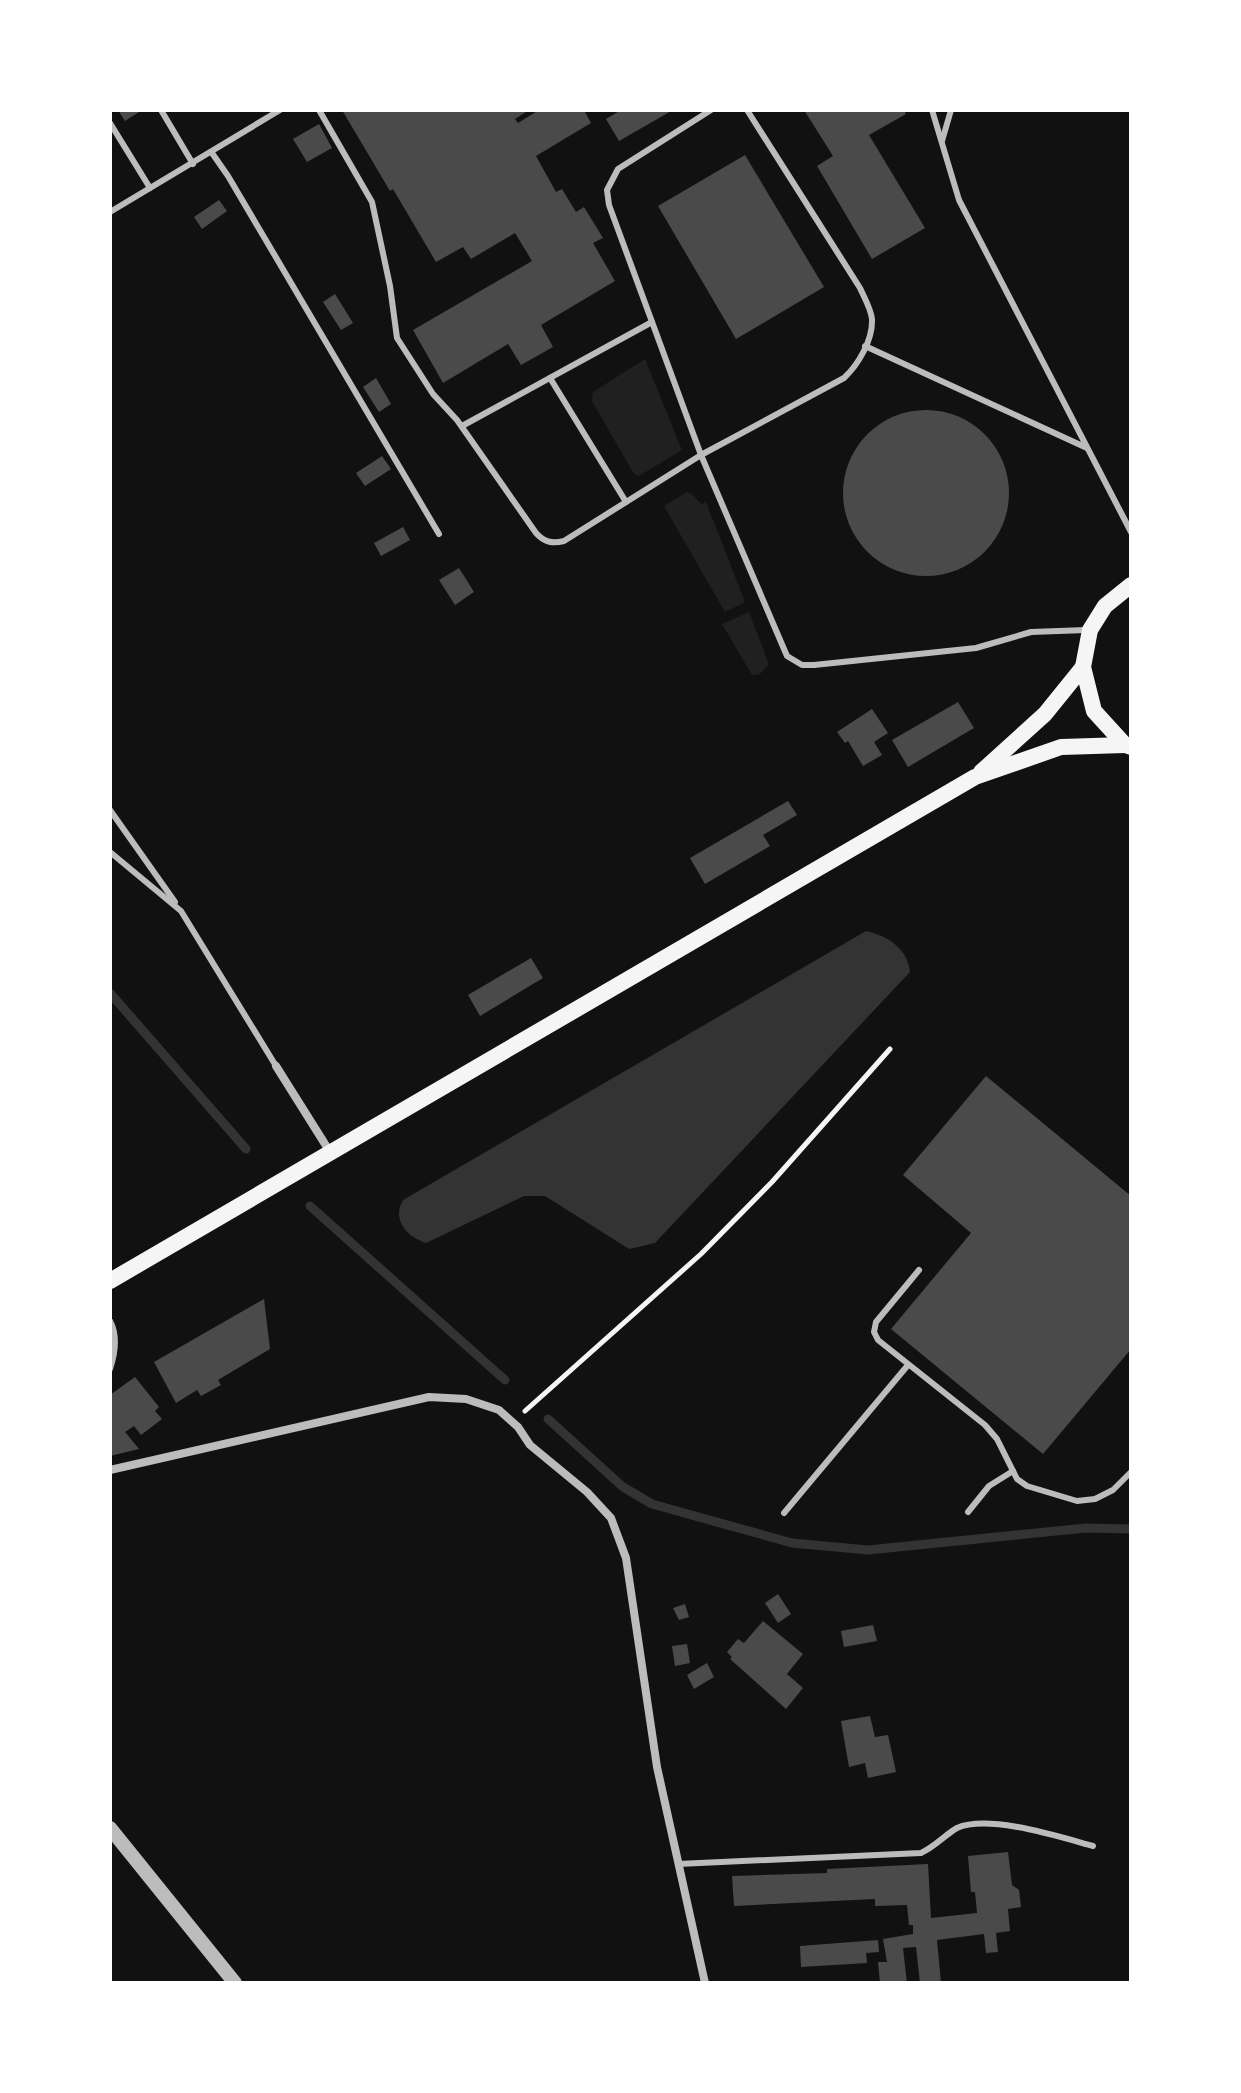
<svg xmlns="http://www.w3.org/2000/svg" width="1241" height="2093" font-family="'DM Sans',sans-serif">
	<rect width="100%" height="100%" fill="#111"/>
	<g fill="#202020">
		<path d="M645,359l37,91 -43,26 -5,-2 -42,-73 1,-9z"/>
		<path d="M687,492l6,3 8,9 5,-2 39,100 -20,10 -61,-106z"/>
		<path d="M749,612l20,52 -9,10 -8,1 -30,-51z"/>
	</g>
	<path fill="#333" d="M866,931c22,5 42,18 44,41l-255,271 -26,6 -84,-53h-21l-98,47c-18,-6 -35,-23 -23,-43z"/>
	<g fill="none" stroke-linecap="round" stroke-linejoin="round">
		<g stroke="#333" stroke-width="9">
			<path d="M110,993l136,156"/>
			<path d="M310,1206l195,174"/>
			<path d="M548,1419l75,68 29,17 140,39 76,7 218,-22 45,1"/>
		</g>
	</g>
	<g fill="#4a4a4a">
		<path d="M118,110h24l-17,11z"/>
		<path d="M342,110h187l-14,9 3,4 21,-13h45l7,13 -55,33 20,36 6,-3 14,23 8,-5 19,31 -10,5 22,38 -74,44 12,22 -32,18 -13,-21 -65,39 -30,-53 119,-69 -17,-28 -44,26 -8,-12 -27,15 -43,-73 -3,2z"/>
		<path d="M621,110h52l-54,31 -13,-22z"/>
		<path d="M804,110h100l2,4 -37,21 56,93 -53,31 -55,-93 16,-10z"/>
		<path d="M319,124l13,24 -25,14 -14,-23z"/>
		<path d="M745,155l79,132 -88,52 -78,-133z"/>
		<path d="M219,200l8,11 -25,18 -8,-12z"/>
		<path d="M335,294l18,29 -12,7 -18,-28z"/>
		<path d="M376,378l15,26 -12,8 -16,-25z"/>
		<circle cx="926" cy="493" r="83"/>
		<path d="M382,456l9,13 -26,17 -9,-13z"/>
		<path d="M403,527l7,13 -29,16 -7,-13z"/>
		<path d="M459,568l15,24 -19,13 -16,-25z"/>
		<path d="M958,702l16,26 -66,39 -16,-27z"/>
		<path d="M872,709l16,24 -14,9 8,13 -19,11 -15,-25 -3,2 -8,-11z"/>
		<path d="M788,801l9,14 -34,20 7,11 -65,38 -15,-26z"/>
		<path d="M531,958l12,20 -63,38 -12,-21z"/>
		<path d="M986,1076l145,120v153l-88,105 -152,-125 80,-96 -68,-58z"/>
		<path d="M264,1299l6,50 -52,31 3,5 -20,11 -4,-6 -21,13 -22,-41z"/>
		<path d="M135,1377l24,30 -4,4 7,8 -21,16 -7,-9 -9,6 14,17 -29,7v-61z"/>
		<path d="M778,1594l13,20 -13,9 -13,-20z"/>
		<path d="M685,1604l4,13 -10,3 -6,-12z"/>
		<path d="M763,1621l40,33 -16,20 16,14 -17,21 -56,-50 2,-2 -5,-5 11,-13 6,4z"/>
		<path d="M873,1625l4,16 -33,6 -3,-16z"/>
		<path d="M687,1644l3,19 -15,3 -3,-20z"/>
		<path d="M707,1663l7,14 -20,12 -7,-14z"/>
		<path d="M870,1716l5,21 13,-2 8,37 -28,6 -3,-15 -16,4 -8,-46z"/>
		<path d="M1008,1852l4,33 7,5 2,17 -13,2 2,22 -14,2 2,19 -12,1 -2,-19 -47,6 4,43h-21l-4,-36 -13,1 4,35h-27l-2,-21h9l-4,-23 30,-5v-9h-4l-2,-20 -32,1v-7l-141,7 -2,-30 95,-3v-4l101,-5 3,54 46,-5 -2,-21h-4l-3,-36z"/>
		<path d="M878,1940l1,12 -13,1 1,10 -66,4 -1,-21z"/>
	</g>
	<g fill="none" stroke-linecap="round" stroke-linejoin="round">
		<path stroke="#f5f5f5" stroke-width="5" d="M525,1411l176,-157 71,-72 118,-133"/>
		<g stroke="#bcbcbc" stroke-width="6">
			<path d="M161,110l32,54"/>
			<path d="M319,110l53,92 18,84 7,52 36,56 24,26 79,113c8,9 16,11 28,8l137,-86 143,-77c14,-13 29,-38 28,-59 -1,-10 -8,-22 -12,-31l-113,-178"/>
			<path d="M711,110l-93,59 -11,21 2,15 92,250 86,201 15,9h12l162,-17 55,-16 55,-2"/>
			<path d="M932,110l27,90 172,332"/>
			<path d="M110,123l40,65"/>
			<path d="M942,141l9,-31"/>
			<path d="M212,153l16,23 211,358"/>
			<path d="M110,212l170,-102"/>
			<path d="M865,346l222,102"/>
			<path d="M550,378l76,124"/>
			<path d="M462,426l190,-104"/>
			<path d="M110,810l65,92"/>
			<path d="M110,852l71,59 95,155"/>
			<path d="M919,1270l-43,52 -2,10 4,8 107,85 12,14 20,40 10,7 50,15 18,-2 18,-9 18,-18"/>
			<path d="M110,1321c8,15 5,33 0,48"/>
			<path d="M968,1512l21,-26 24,-15"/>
			<path d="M784,1513l124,-148"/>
			<path d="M678,1864l243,-11c15,-7 25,-19 36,-25 32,-14 103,9 136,18"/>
		</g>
		<g stroke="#bcbcbc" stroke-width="8">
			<path d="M276,1066l54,86"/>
			<path d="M110,1470l319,-73 37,2 33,11 19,17 12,18 57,47 24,26 15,40 31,209 48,216"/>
		</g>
		<path stroke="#bcbcbc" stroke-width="14" d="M110,1828l125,155"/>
		<g stroke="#f5f5f5" stroke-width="16">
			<path d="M1131,585l-26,21 -15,24 -7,37 11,44 31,34 6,2"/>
			<path d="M981,772l64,-58 38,-47"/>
			<path d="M110,1281l865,-504 86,-30 64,-2"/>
		</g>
	</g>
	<rect width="1241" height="2093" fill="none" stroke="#ffffff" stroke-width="224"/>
</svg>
